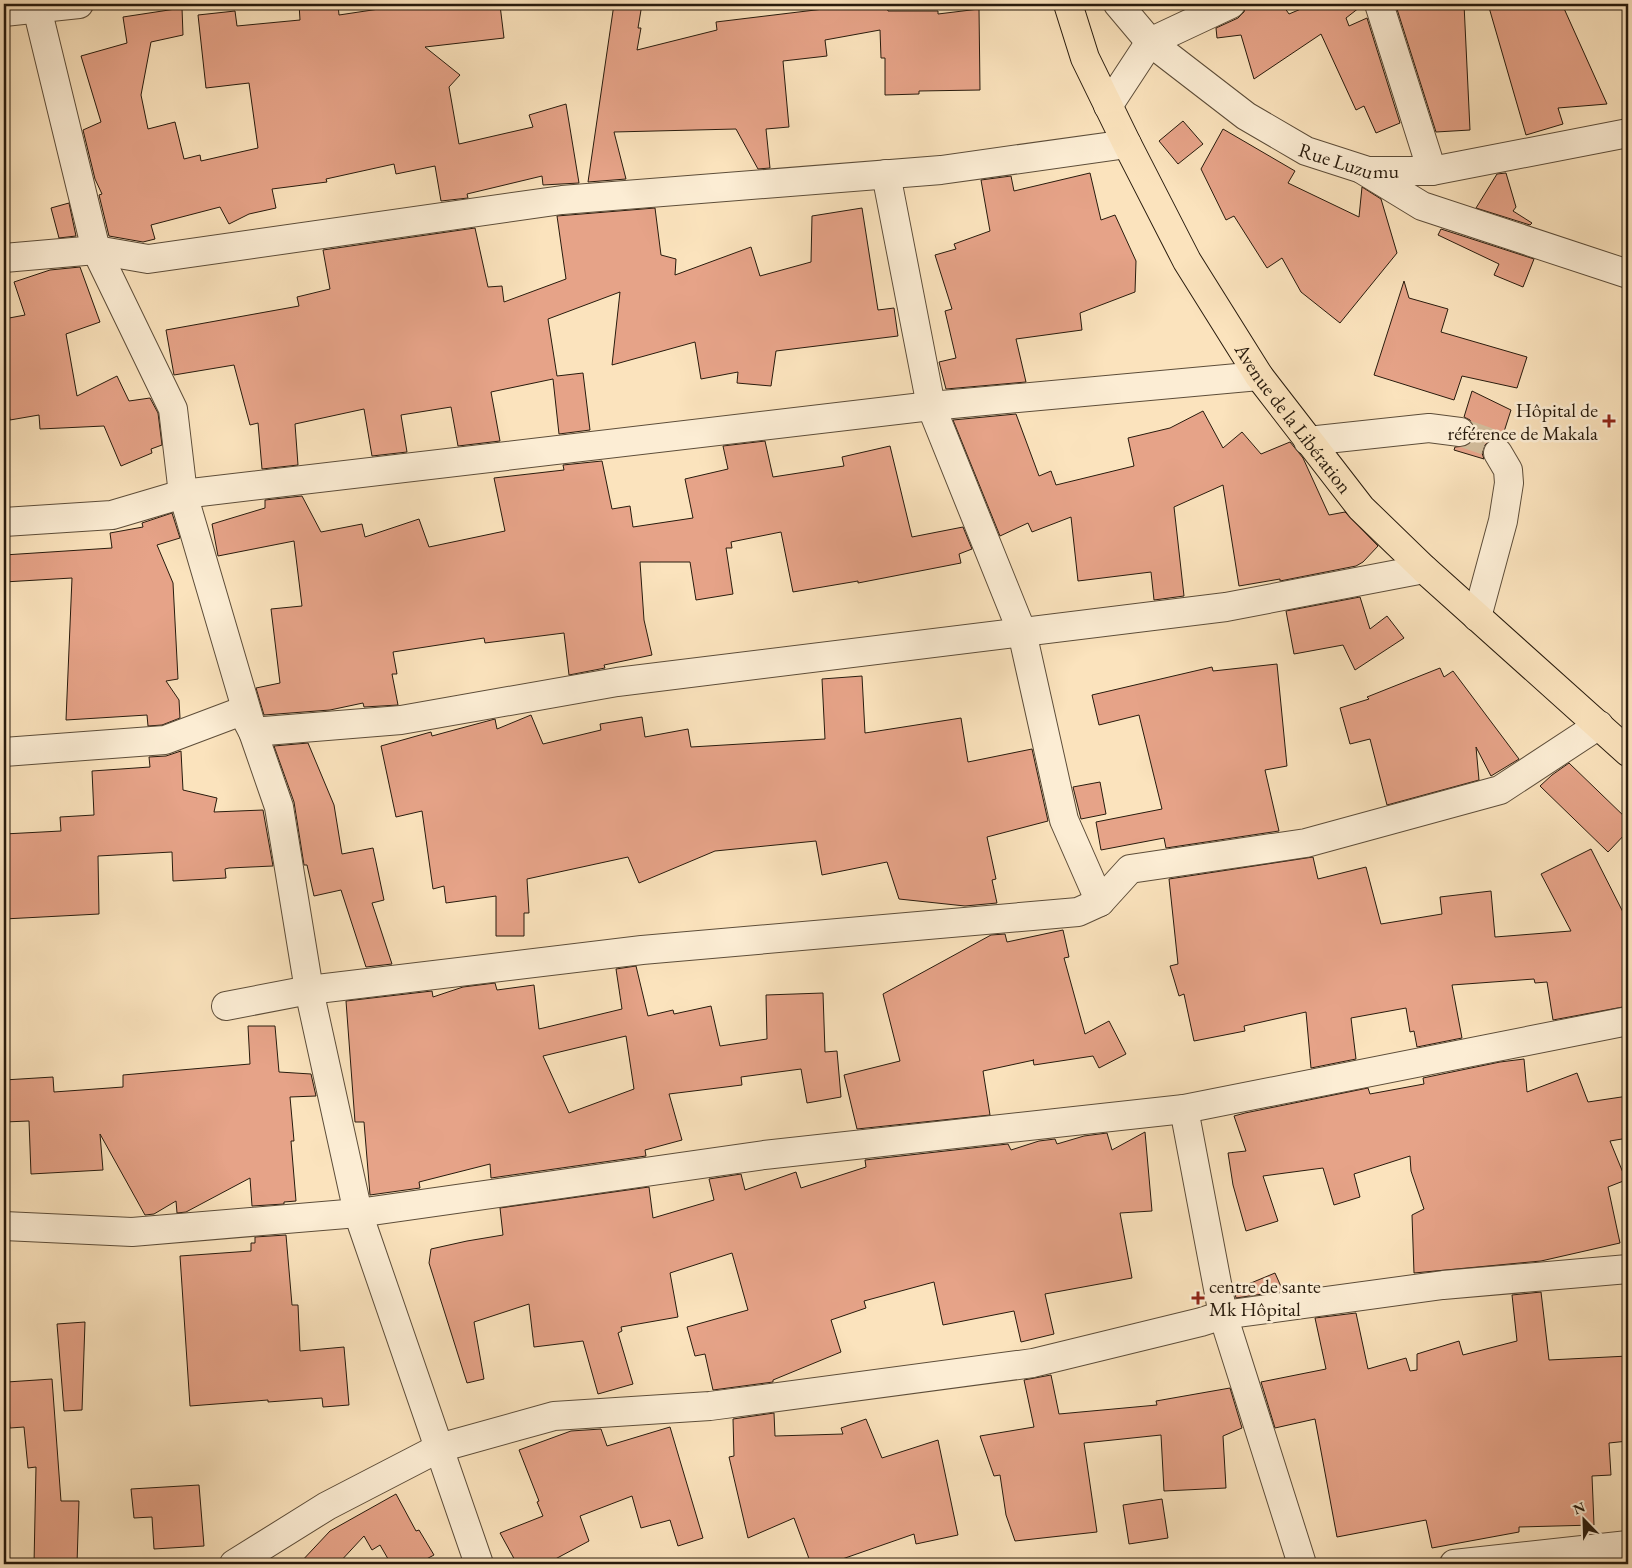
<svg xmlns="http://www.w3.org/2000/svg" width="1632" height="1568" font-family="'EB Garamond',serif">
	<rect width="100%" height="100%" fill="#fbe3bd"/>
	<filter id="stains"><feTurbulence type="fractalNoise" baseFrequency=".004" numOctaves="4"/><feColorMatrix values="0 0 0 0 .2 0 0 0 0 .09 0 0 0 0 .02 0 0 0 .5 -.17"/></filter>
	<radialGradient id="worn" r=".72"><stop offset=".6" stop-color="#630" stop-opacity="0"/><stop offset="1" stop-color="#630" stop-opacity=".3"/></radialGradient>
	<g fill="#e6a388" stroke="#281b0d" fill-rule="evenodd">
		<path d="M299,4h39l1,11 60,-9v-2h58v5l43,-4 4,33 -79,9 35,28 -11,12 10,57 74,-17 -4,-12 37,-11 13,79 -36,2 -1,-9 -75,18 1,4 -27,3 -6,-35 -39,8 -2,-10 -68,15 1,3 -55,7 4,19 -27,6 -20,10 -9,-17 -69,18 4,14 -12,3 -34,-6 -10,-41 3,-1 -7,-15 -12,-49 18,-8 -20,-66 46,-13 -4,-26 59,-9 1,27 -32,7 -10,53 7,34 27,-7 9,37 16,-4 1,6 57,-13 -9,-65 -43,5 -8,-73 37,-4 2,15 63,-6z"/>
		<path d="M614,4h28l-4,24h3l-4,22 80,-20 -1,-8 124,-15v-3h46l2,7h50v3l41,-5 1,81 -61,1v3l-34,1v-37h-4l-1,-28 -55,10 2,16 -44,5 6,66 -23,2 4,39 -12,1 -22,-40 -122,3 12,47 -38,3z"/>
		<path d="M1246,4h36l7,10 19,-8 -1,-2h57l-18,14 3,8 18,-8 33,105 -24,10 -12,-27 -8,4 -35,-76 -67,45 -13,-44 -24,3 -1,-10 22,-10 6,-6z"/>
		<path d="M1402,4h62l6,126 -34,2 -40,-126z"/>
		<path d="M1488,4h74l45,100 -49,4 5,16 -37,11z"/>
		<path d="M1183,121l20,23 -25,20 -19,-23z"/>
		<path d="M1223,129l72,42 -7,12 71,34 3,-30 19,12 16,54 -57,70 -39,-31 -19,-34 -15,10 -33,-52 -8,4 -25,-51z"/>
		<path d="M1090,173l11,47 14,-5 21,46 -1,31 -55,21 2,17 -66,9 10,43 -80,7 -7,-27 17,-4 -11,-47 7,-2 -17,-54 21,-6 -2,-5 36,-13 -9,-51 30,-4 3,15z"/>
		<path d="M1506,173l10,34 -3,4 19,12 -2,2 -54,-17 21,-34z"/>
		<path d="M69,203l7,33 -17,2 -8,-30z"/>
		<path d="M655,208l6,47 15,4 -1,16 76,-28 9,29 51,-14 1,-46 50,-8 16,102 16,-2 4,28 -122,15 -5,35 -34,-3 1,-11 -37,7 -6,-37 -83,23 8,-73 -72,27 9,57 26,-3 7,57 -31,4 -6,-55 -62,13 9,49 -42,5 -7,-39 -50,8 6,37 -35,4 -8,-47 -69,15 3,41 -36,4 -4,-46 -8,2 -16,-60 -60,10 -8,-45 133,-24 -2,-9 33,-8 -7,-39 152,-22 13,59 14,-1 2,16 62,-23 -9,-63z"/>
		<path d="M1441,229l93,30 -11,28 -29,-12 5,-11 -61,-29z"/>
		<path d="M80,267l20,55 -34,12 11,62 40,-20 12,25 21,-3 8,15 4,32 -11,4 1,4 -31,13 -17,-40 -64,3 -1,-14 -29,5 -6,-45v-56l21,-4 -11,-33 36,-12z"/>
		<path d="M1404,281l5,17 39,11 -7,23 86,25 -10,31 -55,-12 -8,24 -80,-25z"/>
		<path d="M1472,391l39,19 -9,28 -5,-1 -6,2 -7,7 -2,7 2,6 -30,-9 1,-3 11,-1 6,-4 3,-8 -1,-8 -4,-6 -6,-3z"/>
		<path d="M1203,411l20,37 19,-16 19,22 29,-12 13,16 26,57 16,-3 33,34 -15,16 -7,4 -76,15v-2l-41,7 -16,-101 -49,22 10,89 -30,4 -3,-28 -73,9 -7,-64 -39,15 -4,-9 -28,13 -47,-116 63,-6 23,62 12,-5 5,14 78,-19 -6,-28 42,-10z"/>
		<path d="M765,441l8,36 71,-11 -2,-9 48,-11 22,91 51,-10 9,22 -13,5 2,9 -103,20v-2l-65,11 -12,-60 -50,10 1,6h-6l7,46 -37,6 -6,-38h-50l4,58 8,35 -48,10 1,3 -36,7 -5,-42 -79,10 -1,-5 -91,14 4,22h-5l6,31 -34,2 -1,-4 -33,7 -66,5 -8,-27 24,-5 -9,-74 31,-3 -8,-65 -76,15 -6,-32 53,-16v-8l37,-4 19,36 41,-8 3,13 54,-18 10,28 76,-16 -11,-53 70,-8 -1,-5 39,-4 10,48 18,-3 3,21 60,-9 -8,-39 43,-10 -5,-23z"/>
		<path d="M172,513l8,25 -23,7 16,38 5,96 -12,2 13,19 1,18 -18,7 -14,1 -1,-11 -81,5 6,-142 -68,4v-27l108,-7 -2,-15 33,-6 -1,-4z"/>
		<path d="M1360,597l10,32 17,-13 17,22 -49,32 -12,-25 -49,9 -8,-43z"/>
		<path d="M1277,664l10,102 -22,4 14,61 -113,17 -2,-10 -63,12 -5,-28 66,-13 -23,-94 -40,10 -7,-30 120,-28 1,4z"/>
		<path d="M1440,668l4,9 9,-6 66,88 -28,17 -15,-29 3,33 -92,25 -17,-66 -20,5 -10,-36 29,-9 -2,-2z"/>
		<path d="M862,676l3,57 96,-15 7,44 64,-13 16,72 -61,16 9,42 -4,1 5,23 -32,3 -66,-7 -12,-37 -65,13 -6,-34 -101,10 -76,32 -11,-26 -101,22 2,34h-5v23h-28v-40l-50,7 -2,-17 -11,3 -11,-78 -26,6 -15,-71 50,-14 1,4 63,-17 2,10 34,-14 12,29 58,-14 -1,-6 42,-7 3,20 43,-8 3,18 134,-8 -3,-60z"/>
		<path d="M308,743l26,62 8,49 31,-6 11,52 -12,3 20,61 -26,3 -25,-77 -27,6 -7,-31h-3l-10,-63 -20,-56z"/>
		<path d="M181,751l2,39 34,8 -3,14 49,-2 10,56 -44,2 -4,1 1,9 -53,3 -1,-29 -74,4 1,58 -95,5v-85l57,-3 -1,-14 34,-2 -2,-44 58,-4 -1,-10 17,-1z"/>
		<path d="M1569,763l59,57v11l-20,21 -68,-66 12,-11z"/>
		<path d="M1100,782l6,32 -25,5 -8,-32z"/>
		<path d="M1591,849l37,73v84l-75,14 -6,-38 -12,1 -1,-4 -82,6 10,53 -45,9 -3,-16 -4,1 -4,-24 -55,10 5,41 -45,9 -5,-56 -62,14 1,5 -51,10 -10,-47 -5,2 -9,-30 8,-2 -9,-85 144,-22 5,22 48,-12 15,57 61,-10 -2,-17 51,-6 4,46 76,-6 -30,-57z"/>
		<path d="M1063,930l6,27 -5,1 21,76 24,-13 17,33 -27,14 -6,-12 -59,9 -1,-5h1l-51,11 7,44 -133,14 -13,-54 56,-14 -17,-67 108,-59 14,-1 2,8z"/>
		<path d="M636,966l12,50 25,-6 1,4 37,-8 9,40 47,-7 -1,-44 57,-2 2,59 12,-1 4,46 -34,6 -6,-34 -60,8 1,8 -73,9 13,46 -37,10 1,6 -155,22 -1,-14 -71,18 1,6 -50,7 -6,-73h-9l-9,-121 86,-10 1,6 30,-10 32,-4 2,7 37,-5 5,44 83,-20 -6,-40zM626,1036l8,53 -65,24 -26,-57z"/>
		<path d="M248,1026h27l4,46 32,2 5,22 -26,1 4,44h-3l5,60 -12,1v2l-32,2 -2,-28 -64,34 -9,1 -1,-12 -22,13 -9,1 -45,-81 3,36 -72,4 -2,-53 -25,1v-42l49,-3 1,15 69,-5v-12l127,-11z"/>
		<path d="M1524,1059l3,33 50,-19 11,29 40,-6v42l-18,3 16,39 -18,7 12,56 -79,18 -127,12 -2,-58 12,-6 -13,-38 -1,-15 -56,18 6,23 -26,8 -11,-37 -60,8 15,45 -32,10 -13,-46 -5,-32 18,-2 -12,-35 11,-3 123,-25 2,6 54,-10 -1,-6 77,-16z"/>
		<path d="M1145,1132l7,79 -32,2 12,65 -87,16 9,40 -33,8 -7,-31 -71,14 -9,-43 -70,19 2,7 -35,12 10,32 -68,28v2l-60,8 -8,-36 -10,2 -8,-29 61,-17 -16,-57 -62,20 8,44 -57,10 1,4 -4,2 15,51 -35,10 -15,-53 -49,6 -5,-43 -55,18 10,57 -17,4 -38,-120 2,-14 36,-8 36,-6 -3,-27 149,-21 4,31 61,-18 -5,-21 32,-5 4,16 51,-18 5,16 65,-21 -1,-7 143,-16 3,6 28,-9 16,-2 2,5 27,-8 23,-3 5,17z"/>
		<path d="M286,1235l6,70h6l2,46 44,-4 5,58 -26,2 -1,-9 -54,4v-2l-78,6 -10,-150 71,-5v-8h4v-6z"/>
		<path d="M1275,1273l8,18 -47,7 -2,-8z"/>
		<path d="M1541,1292l8,68 79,-4v85l-19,2 2,32 -19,1 2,49 -75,2v5l-87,16 -6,-28 -89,17 -22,-118 -40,9 -14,-46 65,-13 -11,-51 41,-5 12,56 38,-11 4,13 7,-1v-16l42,-13 4,14 54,-14 -5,-46z"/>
		<path d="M85,1322l-3,88 -18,1 -7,-87z"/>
		<path d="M1051,1375l8,39 98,-9 -1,-4 74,-13 12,40 -19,8 3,52 -62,3 -3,-56 -77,8 13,89 -82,9 -9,-26 -6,-40 -6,1 -14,-40 54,-9 -10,-47z"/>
		<path d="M52,1379l9,122h18l-2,63h-43l2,-97 -8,1 -4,-41 -14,1 -3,-46z"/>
		<path d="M774,1413l1,23 68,-2 -2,-6 25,-9 16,39 56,-18 20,95 -42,9 -2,-10 -86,30h-17l-17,-46 -46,20 -19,-81 5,-1 -1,-37z"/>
		<path d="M670,1427l33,111 -25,8 -8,-26 -29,8 -9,-32 -52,20 9,25 -43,23h-29l-17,-31 43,-17 -6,-14 2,-1 -20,-51 52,-19 30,-2 6,17z"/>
		<path d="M199,1485l5,61 -50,3 -2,-32 -18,1 -3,-29z"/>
		<path d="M396,1494l20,37 3,-1 15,25 -17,9h-26l-11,-19 -8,5 -8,-14 -26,28h-39l31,-33z"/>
		<path d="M1162,1499l6,39 -39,6 -6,-39z"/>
	</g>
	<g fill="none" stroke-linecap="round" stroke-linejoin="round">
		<path stroke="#d1bb9a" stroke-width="28" stroke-dasharray="28 14" stroke-linecap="butt" d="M1460,432l26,9 12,12"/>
		<g stroke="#5d4d39" stroke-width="30">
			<g id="minor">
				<path d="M36,4l60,246 77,159 10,85 70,238 26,75 30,183 49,223 121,351"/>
				<path id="s1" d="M1118,4l32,38 96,74 60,35 62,20h64l196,-38"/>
				<path d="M1379,4l53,167"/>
				<path d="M4,12l75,-8"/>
				<path d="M1108,106l42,-64 81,-38"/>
				<path d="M1363,170l59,36 206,68"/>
				<path d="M886,174l45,232 91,226 42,188 36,82"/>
				<path d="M4,258l92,-8 52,9 414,-59 379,-30 186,-26"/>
				<path d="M1308,441l121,-13 31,4"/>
				<path d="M4,522l108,-7 71,-21 748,-88 328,-30"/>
				<path d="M1477,617l26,-96 6,-38 -1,-13 -10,-17"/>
				<path d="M4,752l161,-12 77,-29 11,21 148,-12 216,-38 609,-75 198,-38"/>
				<path d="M226,1006l83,-16 333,-40 436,-38 22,-10 30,-33 176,-26 194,-53 99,-65"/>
				<path d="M1184,1109l39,206 79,249"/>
				<path d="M4,1226l128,6 226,-19 406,-58 420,-46 444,-88"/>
				<path d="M234,1564l93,-58 112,-58 115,-32 156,-10 323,-43 168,-41 22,-7 220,-30 185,-16"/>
				<path d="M1454,1564l174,-19"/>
			</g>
		</g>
		<g stroke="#281b0d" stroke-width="30">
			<g id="highway">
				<path id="s2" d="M1068,4l17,54 42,86 60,117 72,115 102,132 63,61 204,183"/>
			</g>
		</g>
		<use href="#minor" stroke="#fcedd4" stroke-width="28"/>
		<use href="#highway" stroke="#fbe3bd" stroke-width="28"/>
	</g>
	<g fill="#8f2418" stroke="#fcedd4" stroke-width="2">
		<path d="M1606.5 413.5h5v5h5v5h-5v5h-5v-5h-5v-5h5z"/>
		<path d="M1195.5 1290.5h5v5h5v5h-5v5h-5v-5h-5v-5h5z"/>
	</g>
	<g text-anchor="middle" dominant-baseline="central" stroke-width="5" stroke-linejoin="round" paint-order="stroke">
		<g font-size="20" fill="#281b0d" stroke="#fcedd4">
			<text stroke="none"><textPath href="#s1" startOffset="285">Rue Luzumu</textPath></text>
			<text stroke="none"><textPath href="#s2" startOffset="474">Avenue de la Libération</textPath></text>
		</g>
		<g font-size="20" fill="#281b0d" stroke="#fcedd4" text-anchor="end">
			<text x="1598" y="410">Hôpital de<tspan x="1598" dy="23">référence de Makala</tspan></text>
			<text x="1209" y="1286" text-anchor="start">centre de sante<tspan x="1209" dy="23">Mk Hôpital</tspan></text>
		</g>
	</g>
	<rect width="1632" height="1568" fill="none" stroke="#fbe3bd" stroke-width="20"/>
	<rect x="5" y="5" width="1622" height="1558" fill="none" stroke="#281b0d" stroke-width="2.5"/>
	<rect x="10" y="10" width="1612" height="1548" fill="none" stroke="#281b0d"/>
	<g transform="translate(1584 1520) rotate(337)" stroke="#fcedd4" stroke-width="4" paint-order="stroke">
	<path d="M0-4L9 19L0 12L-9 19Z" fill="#281b0d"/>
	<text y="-8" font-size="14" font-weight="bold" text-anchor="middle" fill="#281b0d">N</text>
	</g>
	<rect width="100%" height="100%" filter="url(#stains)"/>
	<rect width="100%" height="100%" fill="url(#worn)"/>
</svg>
